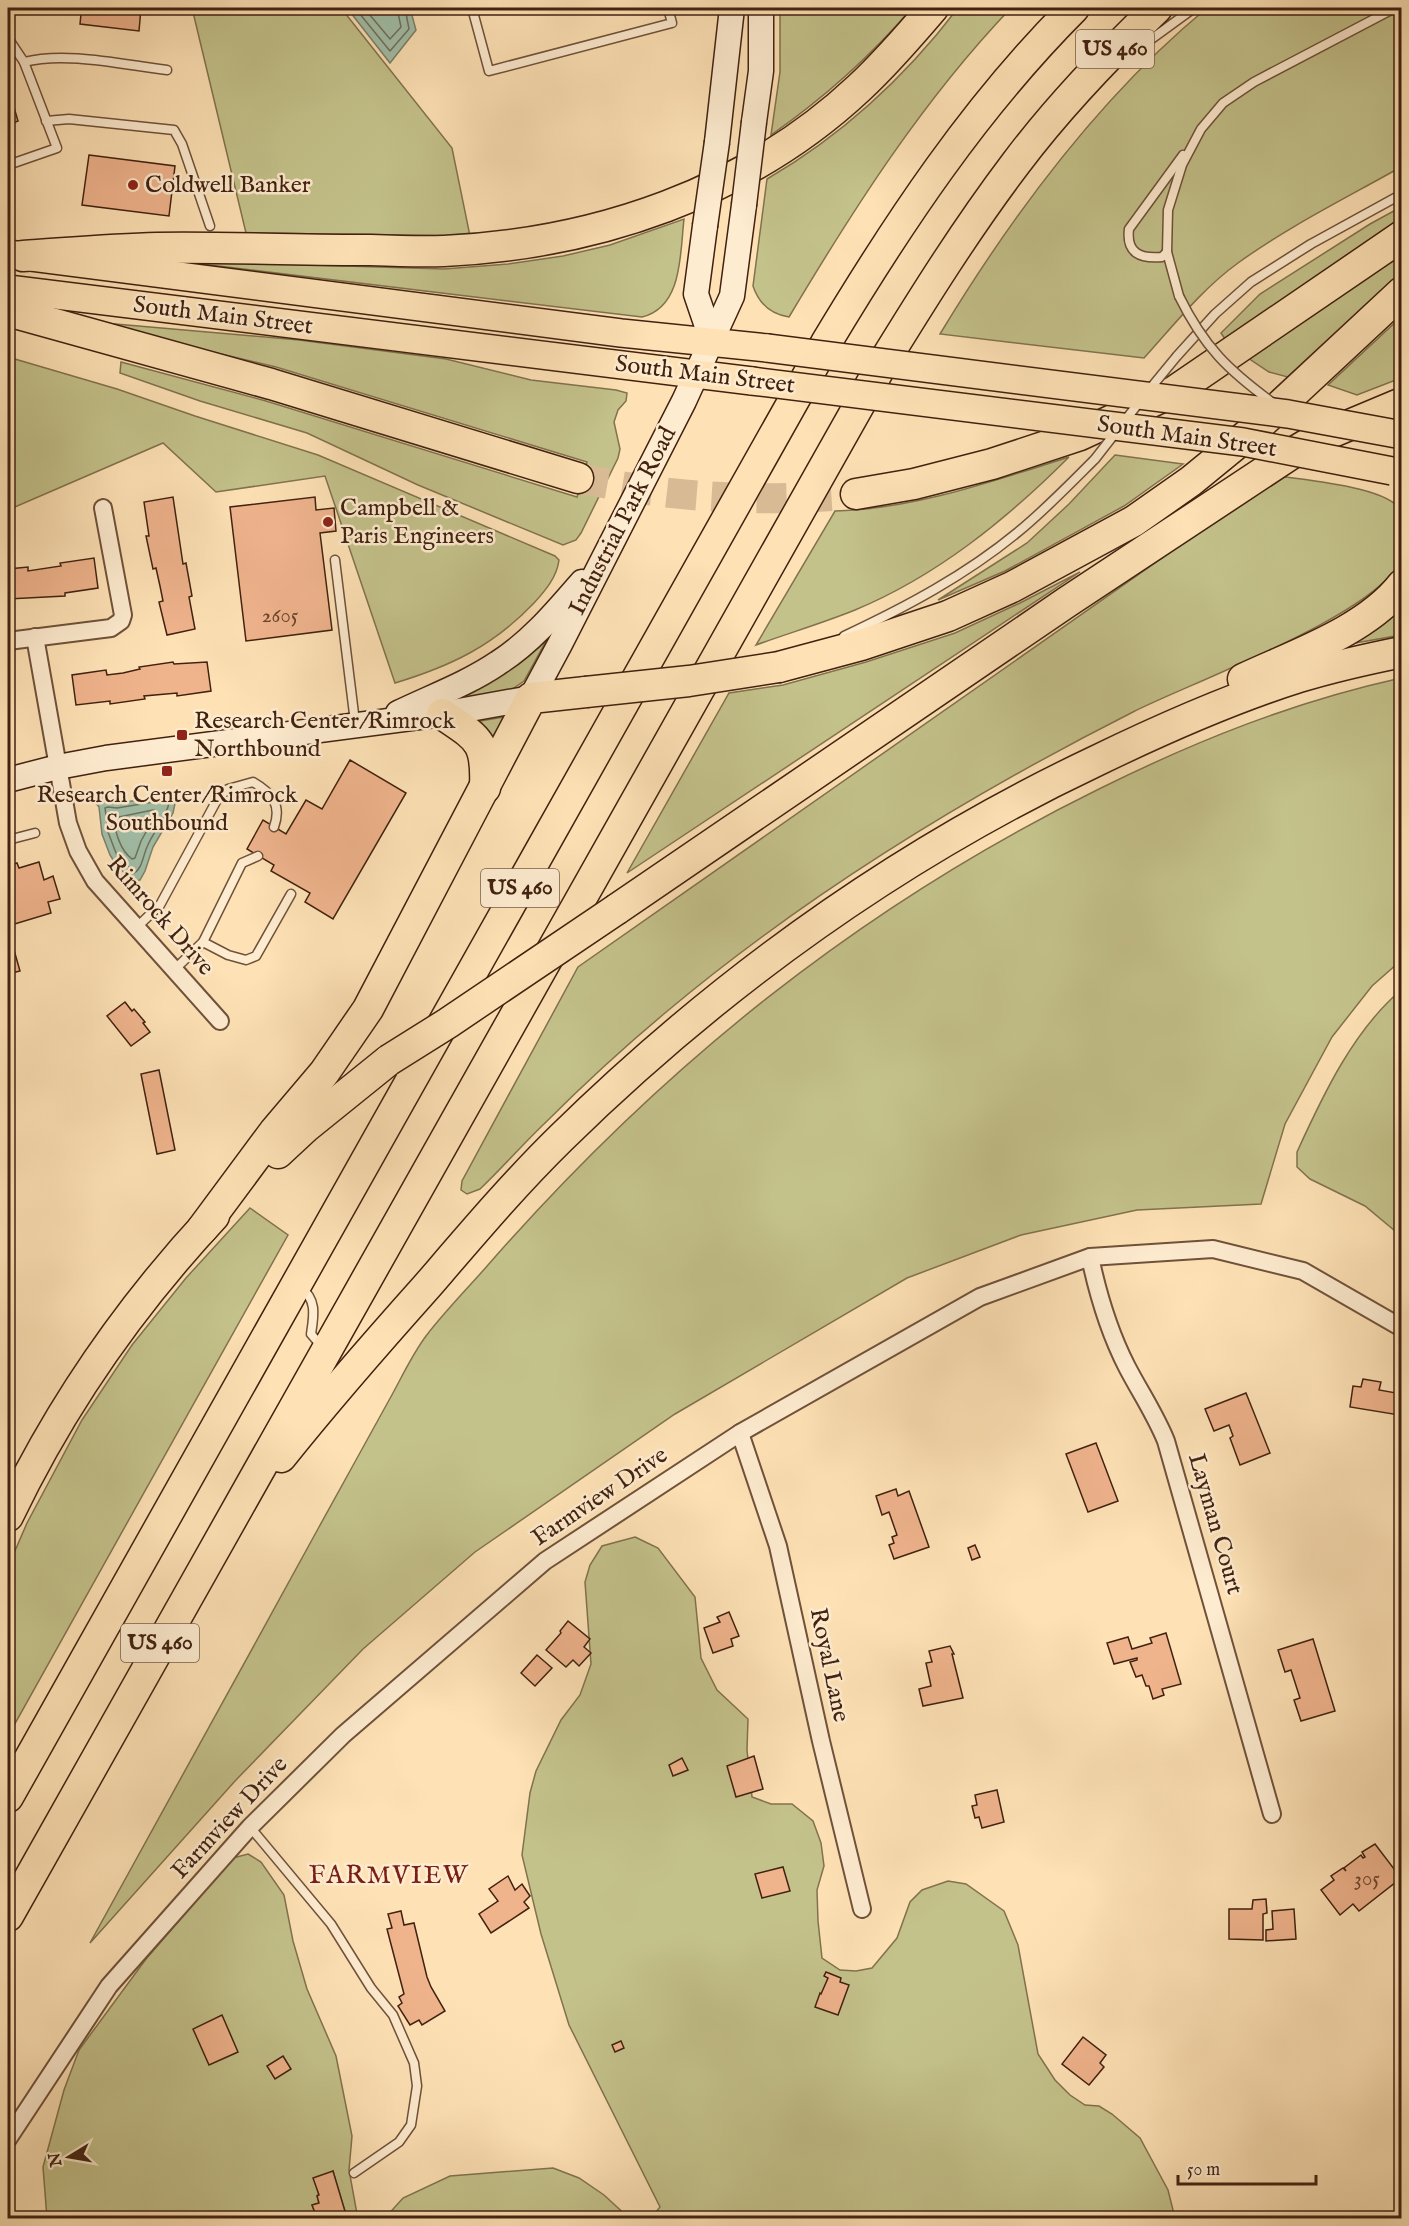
<svg xmlns="http://www.w3.org/2000/svg" width="1409" height="2226" font-family="'IM FELL English',serif">
	<rect width="100%" height="100%" fill="#fee2b6"/>
	<filter id="stains"><feTurbulence type="fractalNoise" baseFrequency=".00333" numOctaves="4"/><feColorMatrix values="0 0 0 0 .2 0 0 0 0 .09 0 0 0 0 .02 0 0 0 .5 -.17"/></filter>
	<radialGradient id="worn" r=".72"><stop offset=".6" stop-color="#630" stop-opacity="0"/><stop offset="1" stop-color="#630" stop-opacity=".3"/></radialGradient>
	<g fill="#c4c28b" stroke="#82724e" stroke-width="1.5">
		<path d="M192,8h149l111,140 18,88 -224,-3z"/>
		<path d="M780,8h132c-42,49 -88,90 -141,127l9,-63z"/>
		<path d="M958,8h53c-88,92 -157,200 -222,309 -19,-3 -30,-13 -36,-31l14,-107c74,-43 139,-103 191,-171z"/>
		<path d="M1207,8h194v159c-55,31 -112,59 -163,96 -36,26 -64,62 -94,95l-204,-24c72,-119 159,-237 267,-326z"/>
		<path d="M1401,207v12l-44,32 -132,88 -4,-6 39,-39 110,-70z"/>
		<path d="M684,219c-4,34 -1,88 -42,98l-466,-56 268,8 64,-5 55,-8 47,-11z"/>
		<path d="M1401,253v26l-106,100 -26,-7 -21,-14z"/>
		<path d="M1401,317v61l-44,17 -29,-10z"/>
		<path d="M81,321l218,19 147,19 85,21 85,10 11,3 -1,8 -8,9 -4,12 6,27 -2,9 -37,75 -5,7 -13,5 -145,-60 -111,-52 -107,-32 -80,-28 1,-11 145,39 311,96 10,-35 -311,-95z"/>
		<path d="M8,357l109,32 78,27 123,39 237,101 4,4c-2,17 -14,31 -25,43 -41,43 -83,63 -139,80l-70,-207 -109,16 -53,-49 -155,67z"/>
		<path d="M1115,455l68,9 -59,42 -119,65 -67,29 89,-57 42,-39z"/>
		<path d="M1069,457c-62,62 -132,119 -214,153 -32,13 -66,23 -99,35l79,-134c80,-2 158,-30 234,-54z"/>
		<path d="M1279,476c24,4 114,11 122,36 2,7 2,38 0,45 -13,54 -216,128 -268,155 -166,84 -325,181 -468,301 -42,35 -82,72 -121,111 -22,21 -42,44 -64,65l-13,5 -6,-4 1,-9 116,-214z"/>
		<path d="M1080,572l-453,301 102,-180 54,-8 83,-23 89,-29 65,-30z"/>
		<path d="M1401,604v31l-57,10z"/>
		<path d="M557,621l-33,60 -13,9 -75,12z"/>
		<path d="M1401,678v285l-4,1 -25,22 -40,51 -47,87 -24,80 -124,6 -116,25 -114,43 -232,136 -200,138 -112,97 -128,132 -145,162c76,-138 153,-277 229,-416 23,-42 46,-83 69,-125 12,-21 23,-46 38,-66 19,-25 42,-48 62,-71 175,-200 373,-359 611,-476 99,-49 194,-87 302,-111z"/>
		<path d="M504,717l-14,25 -16,-20z"/>
		<path d="M1401,990v246l-36,-30 -55,-27 -13,-12v-15c26,-57 56,-121 104,-162z"/>
		<path d="M250,1208l38,27 -280,501v-169l19,-44 55,-103 50,-75 54,-67z"/>
		<path d="M635,1537l23,11 37,49 6,61 16,32 31,29 -1,31 5,47 19,7h21l21,17 8,22 3,23 -7,24 1,31 4,37 18,12 16,1 16,-3 25,-30 13,-36 12,-12 26,-9 18,3 38,27 14,34 20,109 17,26 15,15 15,10 14,1 13,8 28,24 28,52 7,28h-524l9,-11 -91,-182 -28,-91 -19,-79 8,-62 6,-22 25,-51 19,-25 11,-31 -6,-82 5,-17 12,-19z"/>
		<path d="M248,1854l13,8 23,33 9,46 14,48 29,67 16,80 -3,34 8,44 4,4h-14l-14,-47 -16,25 2,7 -7,2 5,13h-270l-4,-51 21,-77 15,-40 67,-91 87,-101z"/>
		<path d="M553,2168l26,10 25,17 25,23h-244l18,-20 47,-22z"/>
	</g>
	<g fill="#a1bfa9" stroke="#7b806c" stroke-width="1.5">
		<path d="M347,8h63l6,22 -26,33z"/>
		<path d="M169,790l8,4 -4,19 -20,34 -8,24 -5,9 -8,1 -17,-18 -5,-8 -8,-21 -3,-27 -5,-6 -1,-7 6,-2c5,6 9,10 17,10 12,1 44,-5 53,-12z"/>
	</g>
	<g fill="none" stroke-linecap="round" stroke-linejoin="round">
		<g stroke="#71705c" stroke-width="1.5">
			<path d="M355,8l35,43 19,-22 -4,-21"/>
			<path d="M364,8l26,31 11,-12 -4,-19"/>
			<path d="M166,800l3,3c-3,16 -16,29 -22,44 -4,9 -5,22 -13,26l-18,-20 -8,-21 -3,-24 3,-1 9,1z"/>
			<path d="M153,810l3,1v3l-15,27 -6,17 -3,1c-12,-9 -17,-27 -18,-41z"/>
		</g>
	</g>
	<g fill="#f0b48d" stroke="#412110" stroke-width="1.5">
		<path d="M30,8h111l-2,23 -59,-7 1,-10z"/>
		<path d="M8,87l10,34 -10,4z"/>
		<path d="M89,155l86,11 -6,50 -87,-11z"/>
		<path d="M173,497l10,67 3,-1 6,33 -3,1 6,32 -28,6 -8,-33 4,-1 -3,-15 -4,-18 -3,1 -7,-33h3l-5,-34z"/>
		<path d="M315,497l1,13 18,-2 2,23 -16,2 12,97 -86,11 -16,-134z"/>
		<path d="M94,558l4,30 -33,5v3l-57,3v-30l20,-2v4l33,-5 -1,-3z"/>
		<path d="M173,662l1,2 33,-2 4,29 -34,5v-3l-33,3 1,3 -35,5v-3l-34,4 -4,-30 34,-5 1,5 16,-2 17,-4 -1,-2z"/>
		<path d="M350,760l56,33 -73,126 -28,-17 5,-9 -39,-22 3,-6 -27,-16 16,-29 23,14 20,-34 16,9z"/>
		<path d="M39,862l5,18 9,-4 7,23 -12,3 3,11 -43,13v-60l9,-3 2,5z"/>
		<path d="M8,929l12,42 -12,3z"/>
		<path d="M125,1002l7,9 2,-2 11,13 -2,1 7,9 -19,14 -24,-30z"/>
		<path d="M159,1070l16,80 -18,4 -16,-80z"/>
		<path d="M1363,1379l18,3 -2,8 23,4 -3,21 -49,-8 3,-21 8,1z"/>
		<path d="M1246,1393l24,60 -30,12 -10,-27 3,-2 -4,-11 -15,6 -9,-22z"/>
		<path d="M1096,1443l22,58 -30,11 -22,-58z"/>
		<path d="M896,1489l2,7 11,-5 20,56 -35,12 -5,-14 5,-2 -2,-6 5,-2 -8,-23 -7,3 -6,-19z"/>
		<path d="M975,1545l5,12 -8,3 -4,-12z"/>
		<path d="M729,1612l10,24 -8,3 2,7 -20,7 -9,-25 16,-6 -3,-5z"/>
		<path d="M568,1621l22,18 -6,8 7,6 -12,13 -6,-6 -7,7 -20,-17 15,-17 -1,-2z"/>
		<path d="M1166,1633l15,51 -19,5 2,6 -11,4 -4,-13h-3l-4,-11 -6,2 -6,-15 7,-2v-2l-23,6 -7,-21 21,-6 4,12 20,-6 -2,-5z"/>
		<path d="M1313,1639l22,72 -34,10 -7,-21 6,-2 -9,-28 -6,2 -7,-22z"/>
		<path d="M950,1646l4,8h-2l11,44 -40,8 -4,-17 12,-3 -5,-23 6,-1 -3,-11z"/>
		<path d="M537,1655l15,13 -17,18 -14,-13z"/>
		<path d="M754,1756l9,33 -27,8 -9,-31z"/>
		<path d="M682,1758l6,12 -15,6 -4,-11z"/>
		<path d="M997,1790l7,32 -22,6 -3,-11 -4,1 -3,-12 5,-1 -2,-10z"/>
		<path d="M1375,1844l26,34 -42,33 -6,-7 -13,11 -19,-25 13,-10 -3,-4 12,-8 3,3 -2,-3 17,-13 2,3 2,-1 -3,-5z"/>
		<path d="M783,1867l7,24 -28,7 -7,-24z"/>
		<path d="M508,1876l7,14 7,-6 8,12 -6,6 5,6 -38,25 -12,-19 19,-13 -9,-12z"/>
		<path d="M1266,1899l1,14 -4,1v26l-34,-1v-30h23l1,-9z"/>
		<path d="M1294,1909l2,30 -30,2v-11l7,-1 -1,-18z"/>
		<path d="M401,1911l3,14 10,-2 13,54 4,10 14,24 -23,14 -3,-5 -9,5 -12,-19 4,-3 -3,-6 5,-3 -17,-65 5,-1 -4,-14z"/>
		<path d="M826,1972l15,6 -1,4 9,3 -11,30 -23,-8 5,-14 1,1 7,-16 -4,-2z"/>
		<path d="M222,2015l16,37 -29,13 -16,-36z"/>
		<path d="M1083,2037l23,18 -6,8 4,4 -15,18 -27,-21z"/>
		<path d="M621,2041l3,7 -9,4 -3,-7z"/>
		<path d="M1402,2055v27l-5,-26z"/>
		<path d="M283,2056l8,13 -16,10 -8,-13z"/>
		<path d="M333,2171l14,47h-30l-5,-13 7,-2 -2,-7 2,-1 -6,-17z"/>
	</g>
	<g fill="none" stroke-linecap="round" stroke-linejoin="round">
		<path stroke="#d8bb95" stroke-width="30" stroke-dasharray="30 15" stroke-linecap="butt" d="M578,478c96,20 180,25 278,16"/>
		<g stroke="#70513a" stroke-width="11">
			<g id="service">
				<path d="M472,8l17,63 183,-48 -4,-15"/>
				<path d="M8,38l16,24 33,86 -49,17"/>
				<path d="M1124,59l70,-51"/>
				<path d="M24,62c42,-11 100,3 143,8"/>
				<path d="M46,121l23,-2 105,11 8,14 28,82"/>
				<path d="M1167,252l-5,5c-22,2 -36,-4 -33,-28l54,-74"/>
				<path d="M1179,296l-12,-44 1,-42 14,-45 19,-36 22,-26 31,-21 141,-74"/>
				<path d="M1177,356l38,-42 36,-32 60,-38 91,-50"/>
				<path d="M335,560l20,162"/>
				<path d="M844,636c62,-29 122,-61 174,-104 27,-22 52,-48 77,-73"/>
				<path d="M8,840l27,-7"/>
				<path d="M137,927l23,-22 58,-107 10,-9 25,-7c19,11 29,23 21,45"/>
				<path d="M203,942l25,13 18,5 10,-4 35,-62"/>
				<path d="M174,970l29,-28 39,-79 16,-7"/>
				<path d="M300,1287c17,12 14,28 11,47l12,14"/>
				<path d="M250,1827l81,97 40,64 22,27 21,48 3,23 -6,39 -12,17 -45,31"/>
			</g>
		</g>
		<g stroke="#70513a" stroke-width="20">
			<g id="minor">
				<path d="M35,637l33,186 10,28 17,30 125,140"/>
				<path d="M8,641l103,-13 10,-7 2,-6 -20,-107"/>
				<path d="M1090,1257c8,38 19,75 37,110 13,25 28,47 39,74l106,373"/>
				<path d="M740,1433l38,113 43,195 41,168"/>
				<path d="M8,2139l101,-153 141,-159 93,-92 202,-174 195,-128 240,-136 110,-40 123,-8 90,22 99,57"/>
			</g>
		</g>
		<g stroke="#412110" stroke-width="27">
			<g id="secondary">
				<path d="M754,122l7,-51v-63"/>
				<path d="M717,142l15,-134"/>
				<path d="M705,226l-9,68 16,47"/>
				<path d="M398,713c33,-16 69,-29 100,-50 33,-21 58,-51 84,-81"/>
				<path d="M8,780l50,-13 48,-9 336,-44 89,-16 29,-54 124,-243 48,-105 12,-91"/>
			</g>
		</g>
		<g stroke="#412110" stroke-width="30">
			<g id="primary">
				<path d="M8,254l613,79 146,15"/>
				<path d="M8,289l744,92"/>
			</g>
		</g>
		<g stroke="#412110" stroke-width="33">
			<g id="motorway">
				<path d="M23,256c45,-3 89,-7 134,-8 71,-1 142,2 213,2 25,1 50,2 74,1 152,-7 303,-58 415,-163 27,-25 51,-53 74,-80"/>
				<path d="M8,311l263,73 307,94"/>
				<path d="M856,494l58,-10 78,-20 88,-29 95,-44 227,-155"/>
				<path d="M779,667l82,-22 87,-29 64,-29 122,-66 57,-40 66,-54 145,-135"/>
				<path d="M1243,679c51,-24 123,-48 159,-94"/>
				<path d="M442,714c37,25 45,27 43,74"/>
				<path d="M617,909l450,-307 224,-148 25,-15 86,-36"/>
				<path d="M278,1153l28,-26 83,-67"/>
				<path d="M202,1229l72,-97 50,-59 44,-64 163,-311 55,-6"/>
				<path d="M281,1457c47,-59 97,-116 147,-172 43,-50 86,-101 133,-147 157,-154 336,-283 535,-377 66,-32 133,-62 203,-84 33,-10 68,-18 103,-25"/>
				<path d="M8,1516c53,-111 122,-210 206,-300"/>
				<path d="M8,1797l818,-1454c72,-120 149,-236 248,-335"/>
				<path d="M8,1916l872,-1548c43,-70 86,-139 136,-205 42,-56 91,-107 141,-155"/>
			</g>
		</g>
		<use href="#service" stroke="#feecd0" stroke-width="8"/>
		<use href="#minor" stroke="#feecd0" stroke-width="16"/>
		<use href="#secondary" stroke="#feecd0" stroke-width="24"/>
		<use href="#primary" stroke="#fee2b6" stroke-width="27"/>
		<use href="#motorway" stroke="#fee2b6" stroke-width="30"/>
		<g stroke="#70513a" stroke-width="11" stroke-linecap="butt">
			<g id="service-bridge">
				<path d="M1179,296c25,51 49,74 94,107"/>
				<path d="M1149,390l28,-34"/>
				<path d="M1095,459l46,-59"/>
			</g>
		</g>
		<g stroke="#412110" stroke-width="27" stroke-linecap="butt">
			<g id="secondary-bridge">
				<path d="M744,205l10,-83"/>
				<path d="M705,226l12,-84"/>
			</g>
		</g>
		<g stroke="#412110" stroke-width="30" stroke-linecap="butt">
			<g id="primary-bridge">
				<path d="M767,348l521,66 114,21"/>
				<path d="M752,381l491,61 149,29"/>
			</g>
		</g>
		<g stroke="#412110" stroke-width="33" stroke-linecap="butt">
			<g id="motorway-bridge">
				<path d="M586,692l103,-11 90,-14"/>
				<path d="M389,1060l59,-37 169,-114"/>
			</g>
		</g>
		<use href="#service-bridge" stroke="#feecd0" stroke-width="8"/>
		<use href="#secondary-bridge" stroke="#feecd0" stroke-width="24"/>
		<use href="#primary-bridge" stroke="#fee2b6" stroke-width="27"/>
		<use href="#motorway-bridge" stroke="#fee2b6" stroke-width="30"/>
	</g>
	<g fill="#8f2418" stroke="#feecd0" stroke-width="2">
		<circle cx="133" cy="185" r="6"/>
		<circle cx="328" cy="522" r="6"/>
		<rect x="176" y="729" width="12" height="12" rx="3"/>
		<rect x="161" y="765" width="12" height="12" rx="3"/>
	</g>
	<g text-anchor="middle" dominant-baseline="central" stroke-width="5" stroke-linejoin="round" paint-order="stroke">
		<g font-size="21" fill="#6d462f">
			<text x="280" y="616">2605</text>
			<text x="1367" y="1879">305</text>
		</g>
		<g fill="#feecd0" stroke="#7a5e4a" stroke-width="1.5">
			<rect x="1076" y="30" width="78" height="38" rx="4.5"/>
			<rect x="481" y="869" width="78" height="38" rx="4.5"/>
			<rect x="121" y="1624" width="78" height="38" rx="4.5"/>
		</g>
		<g font-size="22" font-weight="bold" fill="#412110">
			<text x="1115" y="49">US 460</text>
			<text x="520" y="888">US 460</text>
			<text x="160" y="1643">US 460</text>
		</g>
		<g font-size="24" fill="#412110" stroke="#feecd0" text-anchor="start">
			<text x="145" y="185">Coldwell Banker</text>
			<text x="340" y="508">Campbell &amp;<tspan x="340" dy="28">Paris Engineers</tspan></text>
			<text x="194" y="721">Research Center/Rimrock<tspan x="194" dy="28">Northbound</tspan></text>
			<text x="167" y="795" text-anchor="middle">Research Center/Rimrock<tspan x="167" dy="28">Southbound</tspan></text>
		</g>
		<g font-size="24" fill="#412110" stroke="#feecd0">
			<text transform="translate(223 316) rotate(7)">South Main Street</text>
			<text transform="translate(705 375) rotate(7)">South Main Street</text>
			<text transform="translate(1187 437) rotate(8)">South Main Street</text>
			<text transform="translate(623 521) rotate(-63)">Industrial Park Road</text>
			<text transform="translate(160 916) rotate(49)">Rimrock Drive</text>
			<text transform="translate(600 1497) rotate(-34)">Farmview Drive</text>
			<text transform="translate(1215 1524) rotate(74)">Layman Court</text>
			<text transform="translate(829 1665) rotate(78)">Royal Lane</text>
			<text transform="translate(230 1818) rotate(-47)">Farmview Drive</text>
		</g>
		<g font-size="26" letter-spacing="1.5" fill="#7a1f14" stroke="#feecd0">
			<text x="389" y="1875">FARMVIEW</text>
		</g>
	</g>
	<rect width="1409" height="2226" fill="none" stroke="#fee2b6" stroke-width="30"/>
	<rect x="9" y="9" width="1391" height="2208" fill="none" stroke="#412110" stroke-width="3"/>
	<rect x="15" y="15" width="1379" height="2196" fill="none" stroke="#412110" stroke-width="1.5"/>
	<g transform="translate(69 2157) rotate(259)" stroke="#feecd0" stroke-width="4.5" paint-order="stroke">
	<path d="M0-4.5L10 22L0 15L-10 22Z" fill="#412110"/>
	<text y="-9" font-size="16" font-weight="bold" text-anchor="middle" fill="#412110">N</text>
	</g>
	<path d="M1178 2175v9h138v-9" fill="none" stroke="#412110" stroke-width="3"/>
	<text x="1187" y="2175" font-size="18" fill="#412110" stroke="#feecd0" stroke-width="4.5" paint-order="stroke">50 m</text>
	<rect width="100%" height="100%" filter="url(#stains)"/>
	<rect width="100%" height="100%" fill="url(#worn)"/>
</svg>
